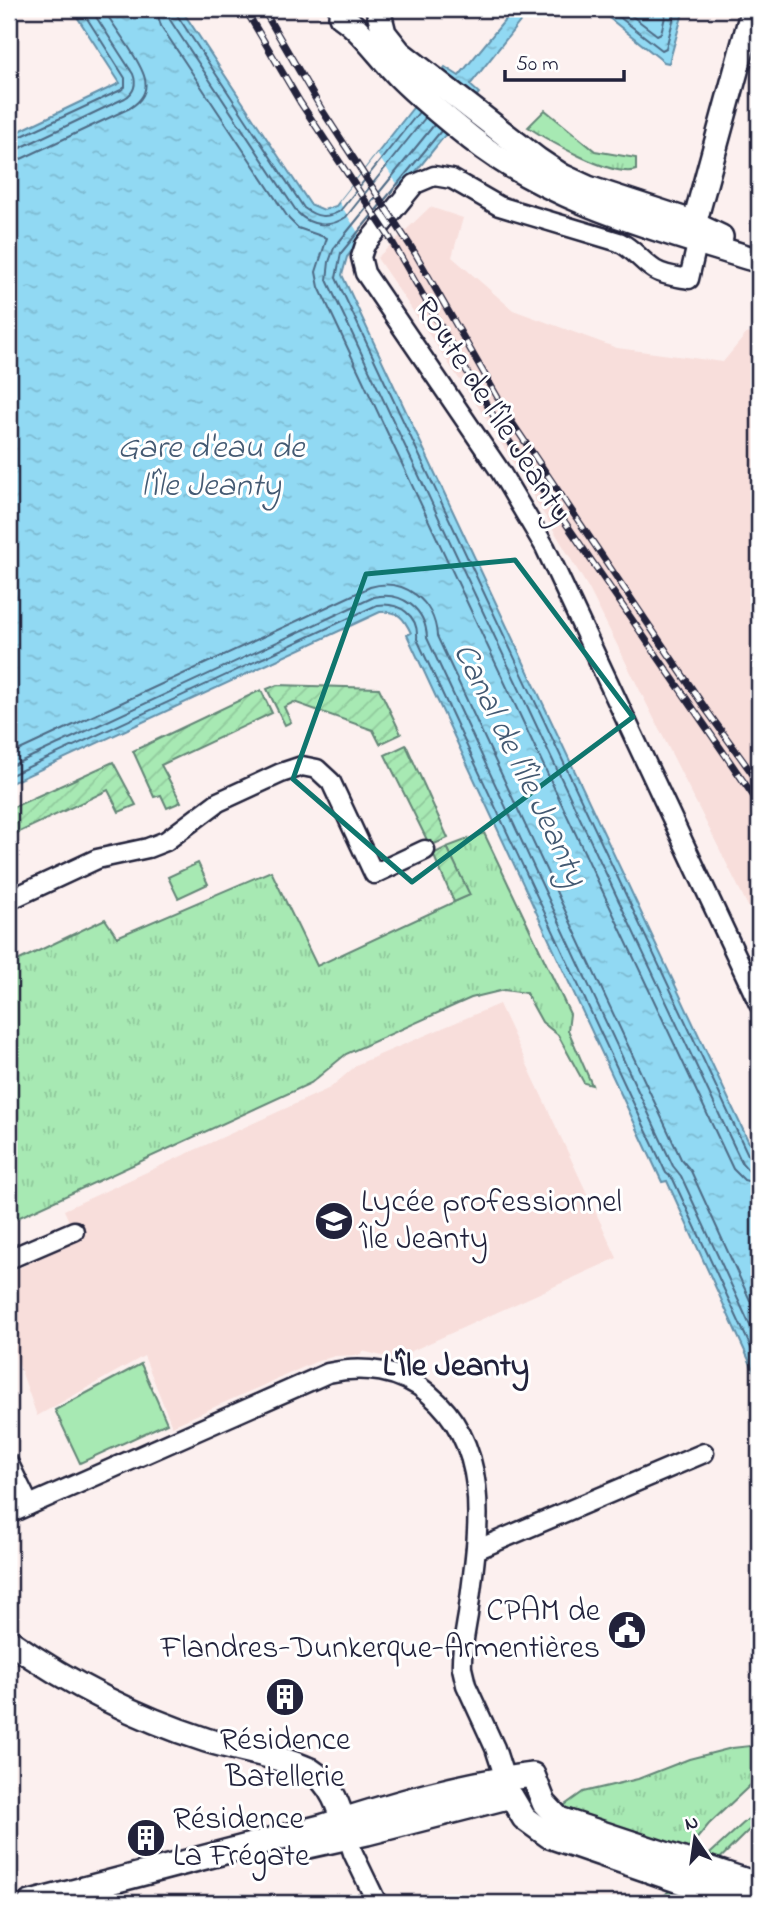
<svg xmlns="http://www.w3.org/2000/svg" width="768" height="1912" font-family="'Indie Flower',sans-serif">
	<defs>
		<pattern id="grass-tufts" width="24" height="20" patternUnits="userSpaceOnUse" patternTransform="scale(1.75)"><rect width="24" height="20" fill="#a7e9b3"/><path d="M3 7l-1-3M5 7V3M7 7l1-3M15 17l-1-3M17 17v-4M19 17l1-3" fill="none" stroke="#8fc89b"/></pattern>
		<pattern id="garden-furrows" width="10" height="10" patternUnits="userSpaceOnUse" patternTransform="scale(1.75)"><rect width="10" height="10" fill="#a7e9b3"/><path d="M-1 1l2-2M0 10L10 0M9 11l2-2" fill="none" stroke="#8fc89b"/></pattern>
		<pattern id="water-ripples" width="26" height="14" patternUnits="userSpaceOnUse" patternTransform="scale(1.75)"><rect width="26" height="14" fill="#91d9f3"/><path d="M2 4q2-2 4 0t4 0M15 11q2-2 4 0t4 0" fill="none" stroke="#7dbad1"/></pattern>
	</defs>
	<rect width="100%" height="100%" fill="#fcf0ef"/>
	<filter id="ink" filterUnits="userSpaceOnUse"><feTurbulence type="fractalNoise" baseFrequency=".0143" numOctaves="2"/><feDisplacementMap in="SourceGraphic" scale="14" xChannelSelector="R" yChannelSelector="G"/><feConvolveMatrix kernelMatrix="1 2 1 2 8 2 1 2 1" color-interpolation-filters="sRGB"/></filter>
	<g filter="url(#ink)">
		<g fill="#f8dedb">
			<path d="M430,207l33,11 -11,39 61,53 104,38 106,14 24,-29 12,3v592l-170,-339 -100,-166 -112,-165z"/>
			<path d="M499,1004l118,254 -223,101 -32,-8 -1,4 -26,1 -20,6 -143,64 -28,-70 -107,60 -28,-80v-63l68,-33 -13,-30 266,-122 28,-24z"/>
		</g>
		<g fill="url(#grass-tufts)" stroke="#648677" stroke-width="2">
			<path d="M545,110l50,41 41,7v12c-24,8 -87,-29 -108,-43z"/>
			<path d="M484,833l86,181 -2,16 24,55 -8,-2 -26,-48 -16,-13 -16,-29 -22,-3 -33,8 -125,56 -35,29 -302,139v-257l96,-46 12,18 154,-66 46,95 152,-71 -22,-48z"/>
			<path d="M759,1745v32l-50,47 -24,29 -116,-35 -7,-11 21,-15 55,-13 51,-20 43,-11z"/>
			<path d="M759,1809v11l-84,83h-19z"/>
		</g>
		<g fill="url(#garden-furrows)" stroke="#648677" stroke-width="2">
			<path d="M277,685l102,3 22,46 -21,10 -7,-14 -79,-28 -10,5 7,15 -6,3 -18,-36z"/>
			<path d="M261,690l11,23 -111,52 20,37 -14,6 -6,-13 -7,2 -21,-46z"/>
			<path d="M406,745l42,93 -18,8 -45,-91z"/>
			<path d="M113,762l23,43 -17,7 -11,-22 -99,47v-28z"/>
			<path d="M447,847l23,48 -16,7 -21,-48z"/>
		</g>
		<g fill="#a7e9b3" stroke="#648677" stroke-width="2">
			<path d="M198,863l10,21 -30,14 -10,-21z"/>
			<path d="M141,1364l26,59 -87,40 -25,-53z"/>
		</g>
		<g fill="url(#water-ripples)" stroke="#6590a9" stroke-width="2">
			<path d="M72,9h109l129,195 14,6 12,-4 109,-139 14,9 55,-67h16l-60,76 9,8 -132,164 -5,18 417,889v218l-92,-201 -5,1 -255,-547 4,-2c-7,-15 -13,-23 -31,-21l-371,172v-648l111,-53z"/>
			<path d="M598,9h86l-15,54 -5,-1z"/>
		</g>
		<path fill="#fcf0ef" d="M377,154l25,37 -40,48 -23,-37z"/>
		<g fill="none" stroke-linecap="round" stroke-linejoin="round">
			<g stroke="#4e6b85" stroke-width="2">
				<path d="M156,9l5,17 128,193 9,9 29,10 -11,34 3,15 414,882 11,11 15,4"/>
				<path d="M167,9l3,11 127,192c14,15 33,16 49,5l79,-99"/>
				<path d="M176,9l1,6 127,193c12,9 23,11 36,3l79,-99"/>
				<path d="M609,9l53,41 4,-2 10,-39"/>
				<path d="M623,9l34,26 4,-2 6,-24"/>
				<path d="M434,125l-100,123 -5,14 -2,18 415,883 7,8 10,2"/>
				<path d="M441,131l-100,122 -5,25 414,881 3,4 6,1"/>
				<path d="M9,142l112,-52 4,-3v-9l-44,-69"/>
				<path d="M9,151l9,-2 107,-51c9,-5 12,-14 8,-24l-42,-65"/>
				<path d="M9,162l12,-3 109,-51c29,-18 11,-41 -2,-62 -8,-12 -17,-25 -25,-37"/>
				<path d="M9,755l361,-168c34,-10 65,14 67,49l244,523 10,12 68,149"/>
				<path d="M9,767l365,-170c28,-6 52,12 53,41l246,528 8,10 78,169"/>
				<path d="M9,776l368,-171c22,-3 42,10 40,34l249,534 7,6 86,186"/>
			</g>
			<g stroke="#22223b" stroke-width="23">
				<g id="street">
					<path d="M700,231l-11,48c-11,-2 -24,-3 -34,-9 -13,-8 -21,-21 -36,-28l-120,-36 -47,-27 -18,-3 -19,8 -50,61 -4,12 4,16 135,198 45,76 214,457"/>
					<path d="M9,900l88,-41 51,-11 18,-7 52,-39 63,-29 21,-7 15,3 14,13 43,92 51,-24"/>
					<path d="M9,1259l65,-28"/>
					<path d="M9,1464l20,41"/>
					<path d="M9,1514l319,-141c35,-8 73,-3 101,21 67,56 48,145 39,221 -3,18 -7,36 -6,53l4,17 29,63 13,40"/>
					<path d="M476,1550l228,-97"/>
					<path d="M348,1837l5,16 24,50"/>
				</g>
			</g>
			<g stroke="#22223b" stroke-width="28">
				<g id="secondary">
					<path d="M378,9l6,24 15,19 139,108 24,16 26,12 95,31 38,18"/>
					<path d="M341,16c23,16 39,41 59,61 22,22 47,42 72,62 83,65 189,91 287,122"/>
					<path d="M690,239l63,-230"/>
					<path d="M9,1641c61,43 126,76 197,99 35,11 71,15 104,30 23,14 30,40 37,64"/>
					<path d="M299,1848l68,-15 144,-37 13,22 25,18 194,67"/>
					<path d="M30,1903l294,-77c69,-22 138,-43 209,-51l11,28 15,16 200,66"/>
				</g>
			</g>
			<use href="#street" stroke="#fff" stroke-width="18"/>
			<use href="#secondary" stroke="#fff" stroke-width="23"/>
			<g stroke="#22223b" stroke-width="7">
				<g id="rail">
					<path d="M245,9l55,93 90,136 70,122 47,78 252,366"/>
					<path d="M263,9l59,101 93,143 98,171 192,284 54,75"/>
				</g>
			</g>
			<use href="#rail" stroke="#fff" stroke-width="4.5" stroke-dasharray="13" stroke-linecap="butt"/>
		</g>
	</g>
	<path fill="none" stroke="#0f766e" stroke-width="5" stroke-linejoin="round" d="M515,560l118,157 -221,165 -119,-103 73,-205z"/>
	<defs>
		<g id="school-disc" transform="scale(2.0125)"><circle r="9.5" fill="#22223b" stroke="#fff"/><path d="M0-5L7-2L0 1L-7-2ZM-4 1L0 2.5L4 1V4Q0 6-4 4Z" fill="#fff"/></g>
		<g id="civic-disc" transform="scale(2.0125)"><circle r="9.5" fill="#22223b" stroke="#fff"/><path d="M-.6-6.5H3V-4.5H.6V-3L4-1V1h2V6H-6V1h2V-1L-.6-3ZM-1.2 2.5V6h2.4V2.5Z" fill="#fff"/></g>
		<g id="building-disc" transform="scale(2.0125)"><circle r="9.5" fill="#22223b" stroke="#fff"/><path d="M-4-6H4V6H1V3H-1V6H-4ZM-2.5-4.3h1.7v1.8h-1.7ZM.8-4.3h1.7v1.8H.8ZM-2.5-1h1.7V.8h-1.7ZM.8-1h1.7V.8H.8Z" fill="#fff"/></g>
	</defs>
	<g fill-rule="evenodd">
		<use href="#school-disc" x="334" y="1221"/>
		<use href="#civic-disc" x="627" y="1630"/>
		<use href="#building-disc" x="285" y="1697"/>
		<use href="#building-disc" x="146" y="1838"/>
	</g>
	<g text-anchor="middle" dominant-baseline="central" stroke-width="6" stroke-linejoin="round" paint-order="stroke">
		<g font-size="32" fill="#22223b" stroke="#fff">
			<text transform="translate(492 411) rotate(57)">Route de l'Île Jeanty</text>
		</g>
		<g font-size="32" fill="#22223b" stroke="#fff" text-anchor="start">
			<text x="361" y="1203">Lycée professionnel<tspan x="361" dy="37">Île Jeanty</tspan></text>
			<text x="600" y="1612" text-anchor="end">CPAM de<tspan x="600" dy="37">Flandres-Dunkerque-Armentières</tspan></text>
			<text x="285" y="1741" text-anchor="middle">Résidence<tspan x="285" dy="37">Batellerie</tspan></text>
			<text x="173" y="1820">Résidence<tspan x="173" dy="37">La Frégate</tspan></text>
		</g>
		<g font-size="33" font-style="italic" fill="#435972" stroke="#fff">
			<text x="211" y="449">Gare d'eau de<tspan x="211" dy="38">l'Île Jeanty</tspan></text>
			<text transform="translate(519 765) rotate(64)">Canal de l'Île Jeanty</text>
		</g>
		<g font-size="33" font-weight="bold" fill="#22223b" stroke="#fff">
			<text x="456" y="1367">L'Île Jeanty</text>
		</g>
	</g>
	<rect width="768" height="1912" fill="none" stroke="#fff" stroke-width="35"/>
	<rect x="18" y="18" width="733" height="1877" fill="none" stroke="#22223b" stroke-width="2.5" filter="url(#ink)"/>
	<g transform="translate(695 1838) rotate(347)" stroke="#ffffff" stroke-width="5" paint-order="stroke">
	<path d="M0-5L12 26L0 18L-12 26Z" fill="#22223b"/>
	<text y="-10" font-size="19" font-weight="bold" text-anchor="middle" fill="#22223b">N</text>
	</g>
	<path d="M505 70v10h119v-10" fill="none" stroke="#22223b" stroke-width="3.5"/>
	<text x="516" y="70" font-size="21" fill="#22223b" stroke="#ffffff" stroke-width="5" paint-order="stroke">50 m</text>
</svg>
